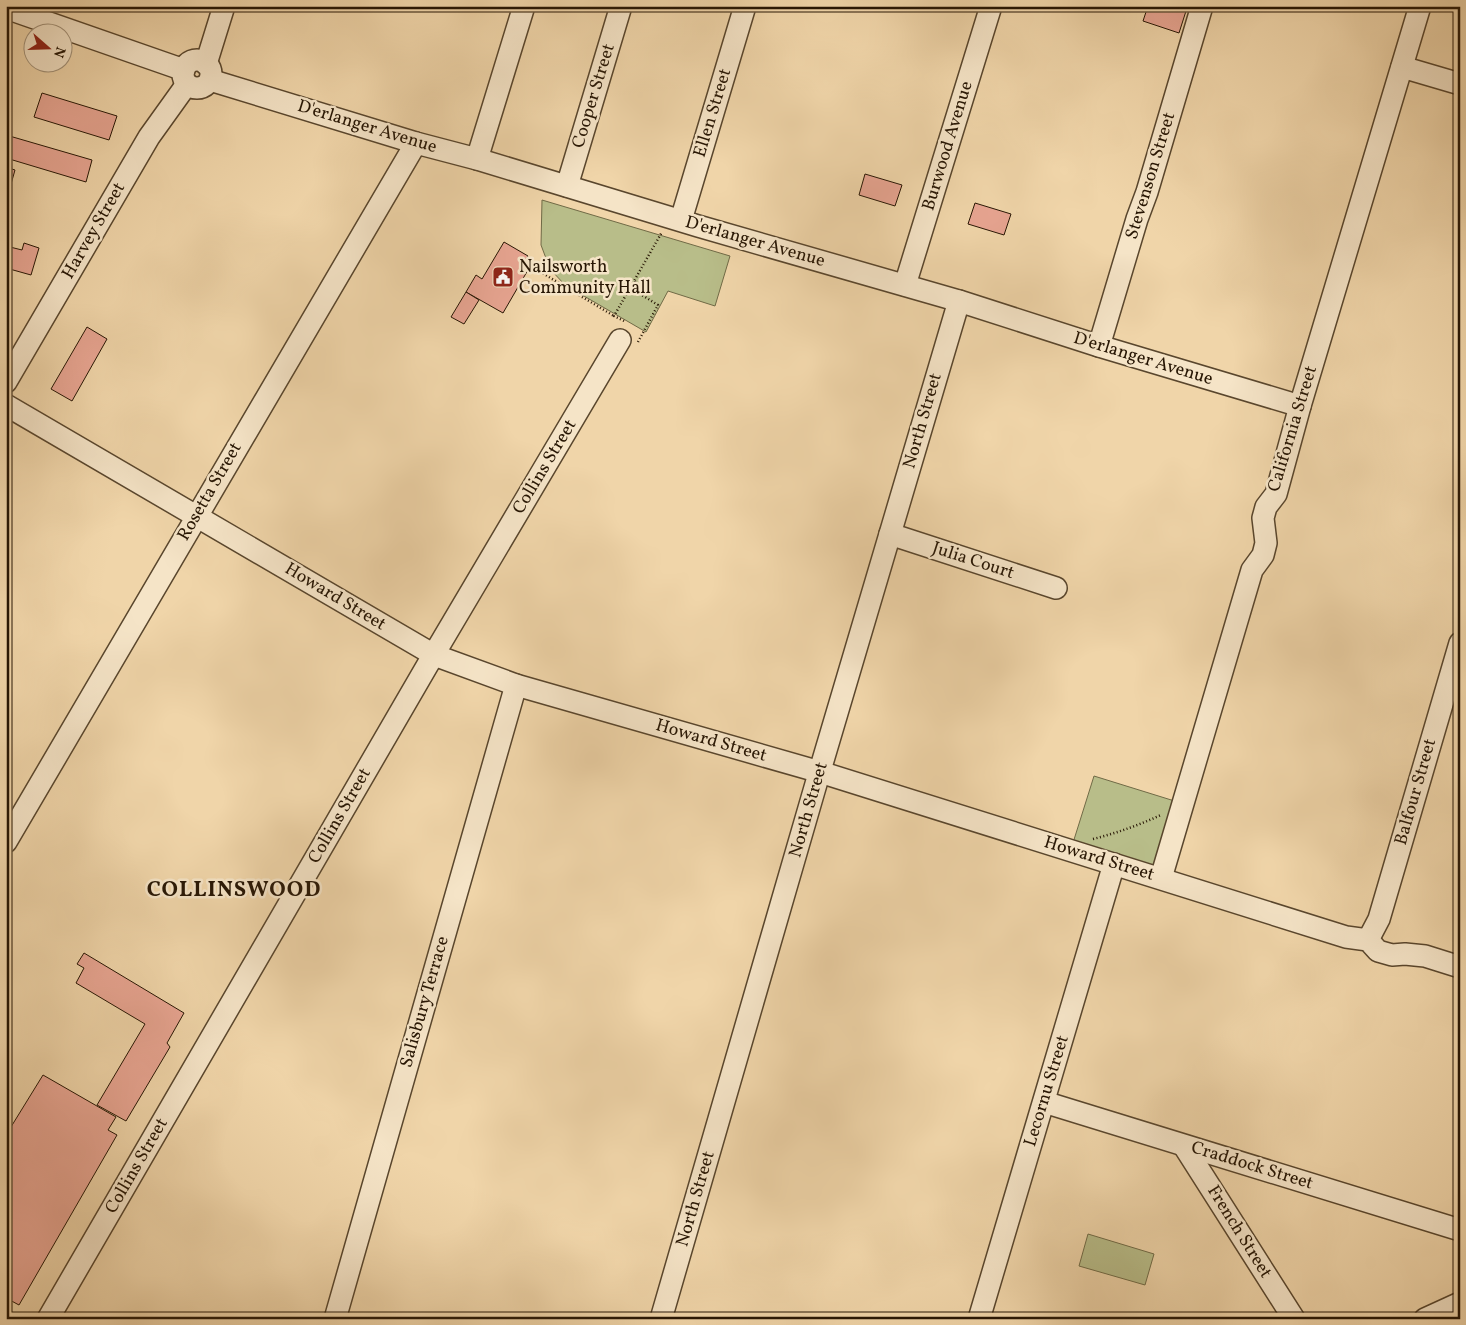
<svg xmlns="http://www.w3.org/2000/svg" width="1466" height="1325" font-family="Vollkorn,serif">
	<rect width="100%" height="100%" fill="#f0d5a9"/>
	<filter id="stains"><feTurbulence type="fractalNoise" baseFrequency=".004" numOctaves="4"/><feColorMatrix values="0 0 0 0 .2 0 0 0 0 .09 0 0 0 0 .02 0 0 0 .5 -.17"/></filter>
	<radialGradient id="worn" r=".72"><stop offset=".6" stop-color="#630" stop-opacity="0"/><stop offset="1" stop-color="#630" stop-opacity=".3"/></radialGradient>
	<g fill="#b8bd89" stroke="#706a46">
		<path d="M542,200l188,56 -15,50 -47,-15 -22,41 -81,-47 -15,-16 -9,-24z"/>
		<path d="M1094,776l87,27 -22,70 -87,-27z"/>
		<path d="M1088,1234l66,20 -9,31 -66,-19z"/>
	</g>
	<g fill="#e8a592" stroke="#271604">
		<path d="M1148,6h22l16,5 -7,22 -36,-12z"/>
		<path d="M42,93l75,23 -8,24 -75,-23z"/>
		<path d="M6,135l86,25 -6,22 -80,-24z"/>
		<path d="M6,167l9,3 -4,14 -5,-2z"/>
		<path d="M865,174l37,11 -7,21 -36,-11z"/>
		<path d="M975,203l36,11 -7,21 -36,-11z"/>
		<path d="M504,242l24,14 -2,3 6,4 -29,50 -37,-21 10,-17 6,4z"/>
		<path d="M24,243l15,5 -8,27 -25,-7v-22l16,4z"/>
		<path d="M466,292l13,8 -15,24 -13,-7z"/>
		<path d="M87,327l20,12 -35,62 -21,-12z"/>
		<path d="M84,953l100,60 -17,30 3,4 -44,74 -29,-16 48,-81 -69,-41 8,-15 -7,-4z"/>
		<path d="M43,1075l73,42 -8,13 9,5 -98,170 -13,-7v-163z"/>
	</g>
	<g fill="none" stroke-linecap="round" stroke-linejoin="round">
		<g stroke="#59462d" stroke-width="24">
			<g id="minor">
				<path d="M6,8l178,62"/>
				<circle cx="197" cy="74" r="14"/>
				<path d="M206,64l18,-58"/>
				<path d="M1402,67l58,17"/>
				<path d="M210,80l206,63 61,16 221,67 261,75 140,45 201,60"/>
				<path d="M477,159l47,-153"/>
				<path d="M567,186l54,-180"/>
				<path d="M681,220l64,-214"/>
				<path d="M905,285l86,-279"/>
				<path d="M1099,346l38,-127 10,-27 55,-186"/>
				<path d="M6,382l143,-245 38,-53"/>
				<path d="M6,405l428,250 82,30 304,87 526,165 22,3 10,11 14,4 13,-1 20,2 35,11"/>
				<path d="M890,534l166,54"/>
				<path d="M6,842l410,-699"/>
				<path d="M1161,878l91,-308 11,-15 3,-12 -3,-25 3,-11 10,-13 24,-88 120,-400"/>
				<path d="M1368,940l11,-21 81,-276"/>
				<path d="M1044,1102l416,128"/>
				<path d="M1184,1146l110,173"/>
				<path d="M48,1319l379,-653 193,-326"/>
				<path d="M335,1319l181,-634"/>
				<path d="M661,1319l155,-535 143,-483"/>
				<path d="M979,1319l135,-455"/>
				<path d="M1425,1319l35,-16"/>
			</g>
		</g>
		<g stroke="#271604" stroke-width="2.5" stroke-dasharray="1 2.5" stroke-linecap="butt">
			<path d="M534,268l80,48"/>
			<path d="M635,281l2,11 21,13 -20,37"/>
			<path d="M624,321l-10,-5 48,-84"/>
			<path d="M1093,839c24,-6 46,-14 68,-24"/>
		</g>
		<use href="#minor" stroke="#f5e4c7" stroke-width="21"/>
	</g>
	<defs>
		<g id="civic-square" transform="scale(1.125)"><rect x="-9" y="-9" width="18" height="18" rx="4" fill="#8f2418" stroke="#f5e4c7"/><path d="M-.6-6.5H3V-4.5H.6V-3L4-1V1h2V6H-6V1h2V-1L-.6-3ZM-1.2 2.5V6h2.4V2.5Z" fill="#fff"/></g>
	</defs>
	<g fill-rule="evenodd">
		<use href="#civic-square" x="503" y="277"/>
	</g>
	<g text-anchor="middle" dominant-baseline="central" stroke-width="5" stroke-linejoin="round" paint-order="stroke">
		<g font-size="18" fill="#271604" stroke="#f5e4c7">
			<text transform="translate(594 96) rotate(-73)">Cooper Street</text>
			<text transform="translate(713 113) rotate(-73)">Ellen Street</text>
			<text transform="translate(367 127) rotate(17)">D'erlanger Avenue</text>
			<text transform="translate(948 146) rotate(-73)">Burwood Avenue</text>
			<text transform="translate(1151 176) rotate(-73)">Stevenson Street</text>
			<text transform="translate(94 231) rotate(-60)">Harvey Street</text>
			<text transform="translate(755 242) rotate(16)">D'erlanger Avenue</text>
			<text transform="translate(1143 359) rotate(17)">D'erlanger Avenue</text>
			<text transform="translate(923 421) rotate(-74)">North Street</text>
			<text transform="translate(1293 429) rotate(-73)">California Street</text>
			<text transform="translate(545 467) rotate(-59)">Collins Street</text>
			<text transform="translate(210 492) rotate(-60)">Rosetta Street</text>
			<text transform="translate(973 561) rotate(18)">Julia Court</text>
			<text transform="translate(335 597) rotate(31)">Howard Street</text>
			<text transform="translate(711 741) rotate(16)">Howard Street</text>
			<text transform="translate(1416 792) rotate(-74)">Balfour Street</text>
			<text transform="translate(809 810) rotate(-74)">North Street</text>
			<text transform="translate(340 816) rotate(-60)">Collins Street</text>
			<text transform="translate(1099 859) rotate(17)">Howard Street</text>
			<text transform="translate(425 1002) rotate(-74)">Salisbury Terrace</text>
			<text transform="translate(1047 1091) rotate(-73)">Lecornu Street</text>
			<text transform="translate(137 1166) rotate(-60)">Collins Street</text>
			<text transform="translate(1252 1166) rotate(17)">Craddock Street</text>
			<text transform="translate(696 1199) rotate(-74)">North Street</text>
			<text transform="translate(1239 1232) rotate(58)">French Street</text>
		</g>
		<g font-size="18" fill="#271604" stroke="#f5e4c7" text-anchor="start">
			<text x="519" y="267">Nailsworth<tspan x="519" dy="21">Community Hall</tspan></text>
		</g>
		<g font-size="22" font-weight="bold" letter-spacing="1" fill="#271604" stroke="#f5e4c7">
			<text x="234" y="890">COLLINSWOOD</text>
		</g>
	</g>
	<rect width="1466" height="1325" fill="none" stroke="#f0d5a9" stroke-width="25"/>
	<rect x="8" y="8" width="1451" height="1310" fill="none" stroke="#271604" stroke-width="2.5"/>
	<rect x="12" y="12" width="1441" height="1300" fill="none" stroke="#271604"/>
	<g transform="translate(48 48) rotate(110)"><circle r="24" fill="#f5e4c7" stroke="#a39279"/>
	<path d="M0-4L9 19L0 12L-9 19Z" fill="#8f2418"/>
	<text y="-8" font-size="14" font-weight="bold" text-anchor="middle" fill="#271604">N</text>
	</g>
	<rect width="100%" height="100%" filter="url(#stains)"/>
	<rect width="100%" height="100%" fill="url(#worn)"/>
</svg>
